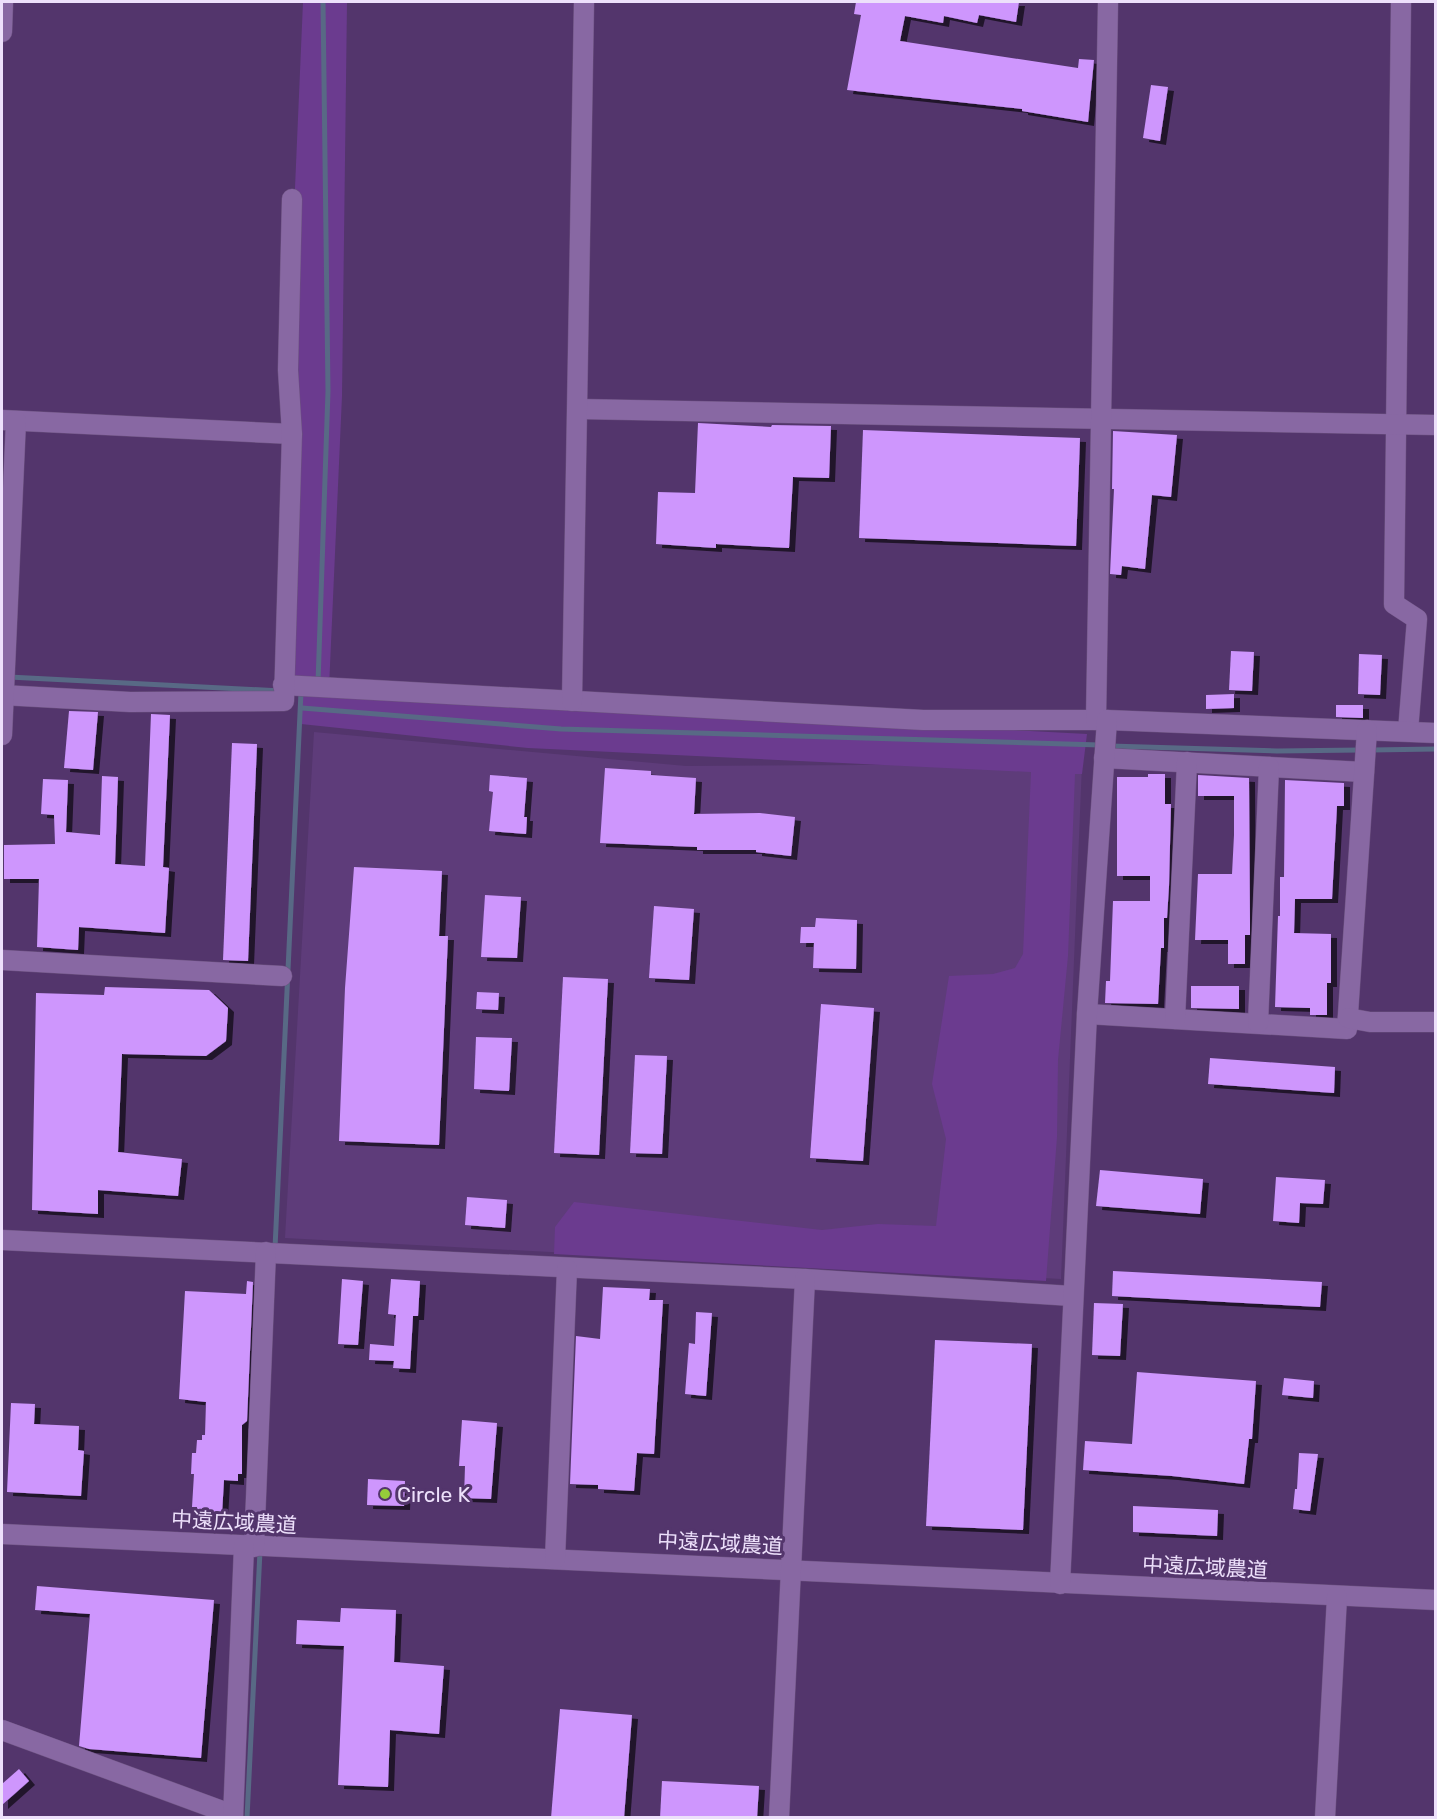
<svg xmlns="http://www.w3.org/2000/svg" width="1437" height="1819" font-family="Rubik,'Noto Sans JP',sans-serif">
	<defs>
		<filter id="shadow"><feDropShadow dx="6" dy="4" stdDeviation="0" flood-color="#0009"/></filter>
	</defs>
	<rect width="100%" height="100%" fill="#53356c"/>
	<path fill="#5e3c7a" d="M314,732l372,34 396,-2 -21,515 -776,-41z"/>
	<g fill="#6b3b8f">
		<path d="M303,2h44l-5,394 -13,292 -40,-3 1,-381z"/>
		<path d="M301,692l786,42 -5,40h-7l-7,182 -10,104 -1,77 -11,144 -492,-27 1,-27 19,-25 248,28 56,-6 58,2 10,-87 -14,-55 17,-108 44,-2 22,-6 8,-14 8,-182 -503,-24 -227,-24z"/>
	</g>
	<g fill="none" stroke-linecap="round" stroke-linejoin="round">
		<g stroke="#586985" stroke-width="5">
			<path d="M9,677l272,14"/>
			<path d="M318,683l10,-292 -5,-389"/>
			<path d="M302,708l259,21 539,16"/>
			<path d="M1110,746l167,5 84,-1"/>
			<path d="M1371,750l65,-1"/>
			<path d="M275,1248l26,-556"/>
			<path d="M247,1818l13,-267"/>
		</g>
	</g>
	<g fill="#ce96fd" filter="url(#shadow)">
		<path d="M856,2h163l-3,20 -37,-7 -2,8 -33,-7 -1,7 -38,-7 -5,25 178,27 1,-9 15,1 -6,62 -66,-11v-2l-175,-19 14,-75 -7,-1z"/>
		<path d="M1151,85l17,2 -8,54 -17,-3z"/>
		<path d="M698,423l73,4 1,-2 59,1 -2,52 -36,-1 -4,71 -73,-4v4l-60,-4 2,-52 37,1z"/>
		<path d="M863,430l217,8 -4,108 -217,-8z"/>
		<path d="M1113,431l64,4 -6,62 -19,-2 -7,74 -23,-3 -1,9 -11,-1 4,-85h-2z"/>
		<path d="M1231,651l23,1 -2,39 -23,-1z"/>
		<path d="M1359,654l23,1 -2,40 -22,-1z"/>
		<path d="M1234,694v14l-28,1v-14z"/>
		<path d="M1336,705h27v13l-27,-1z"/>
		<path d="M69,711l29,1 -5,58 -29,-2z"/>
		<path d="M151,714l19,1 -7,152 6,1 -4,65 -86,-6 -1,23 -41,-3 2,-68h-35v-34l51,-1 -1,-29 -13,-1 2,-35 25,1 -2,52 34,3 2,-59 16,1 -3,87 30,2z"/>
		<path d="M232,743l25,1 -9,217 -25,-1z"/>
		<path d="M605,768l46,3v4l45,3 -2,36 66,-1 35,4 -4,39 -35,-4v-2h-59v-3l-97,-4z"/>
		<path d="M1148,774h17v30h6l-2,82 -2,32h-3v30h-3l-3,56 -53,-1 1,-22h4l3,-80h37v-25h-33v-99h31z"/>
		<path d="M490,775l37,3 -3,39h3l-1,17 -37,-3 4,-39 -4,-1z"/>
		<path d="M1198,775l51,3 1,146v11h-5v29h-17v-24h-33l3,-66h34l2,-39v-39h-36z"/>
		<path d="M1285,780l59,3v23h-7l-5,93h-37l-1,34 37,1v49h-4v32h-17v-7l-35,-1 3,-91h2v-39h4z"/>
		<path d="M354,867l88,4 -3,65h9l-9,209 -100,-4 6,-153z"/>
		<path d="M485,895l36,2 -4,61 -36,-1z"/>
		<path d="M654,906l40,3 -5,71 -40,-2z"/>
		<path d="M816,918l41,2 -1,49 -43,-1 1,-25h-14l1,-16h14z"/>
		<path d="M563,977l45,2 -9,176 -45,-2z"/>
		<path d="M1191,986h48v23l-48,-1z"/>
		<path d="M105,987l104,3 19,18 -2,33 -20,15 -84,-2 -4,98 64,7 -4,37 -80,-6v24l-66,-4 4,-217 68,2z"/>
		<path d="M477,992l22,1 -1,17 -22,-1z"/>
		<path d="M821,1004l53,4 -11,153 -53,-3z"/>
		<path d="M476,1037l36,1 -3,53 -35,-2z"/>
		<path d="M635,1055l32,1 -5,98 -32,-1z"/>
		<path d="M1210,1058l125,9 -1,26 -126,-9z"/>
		<path d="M1100,1170l103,9 -3,35 -104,-8z"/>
		<path d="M1276,1177l49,3 -2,24 -23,-1 -1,20 -26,-2z"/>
		<path d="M467,1197l40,3 -2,28 -40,-3z"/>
		<path d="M1113,1271l209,11 -2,25 -208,-11z"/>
		<path d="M342,1279l21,2 -5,64 -20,-1z"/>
		<path d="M391,1279l29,2 -2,35h-5l-3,53 -17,-1 1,-7 -25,-1 1,-16 24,2 2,-31 -8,-1z"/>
		<path d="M247,1281l6,1 -6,139 -5,4v49h-4v7l-14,-1 -2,34 -25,-1v-6h-5l2,-33h-3l1,-21h4l1,-13h5v-5h3l1,-33 -27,-3 6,-108 61,3z"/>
		<path d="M603,1287l47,2 -1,11h14l-9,154 -17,-1 -3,38 -36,-2v-4l-28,-1 6,-148 24,3z"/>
		<path d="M1094,1303l29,1 -3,52 -28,-1z"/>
		<path d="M696,1312l16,1 -6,83 -21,-2 4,-51 6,1z"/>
		<path d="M935,1340l97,4 -9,186 -97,-4z"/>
		<path d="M1137,1372l119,9 -4,58h-3l-5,45 -72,-8 -89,-6 2,-29 47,3z"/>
		<path d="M1284,1378l30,3 -1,17 -31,-3z"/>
		<path d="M11,1403l24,1 -1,20 45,2 -1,24 6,1 -3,45 -74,-4z"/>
		<path d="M462,1420l35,3 -6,76 -27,-1 1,-32h-6z"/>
		<path d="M1299,1453l19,1 -8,57 -17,-2 2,-20h2z"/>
		<path d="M368,1479l37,2 -1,25 -37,-1z"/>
		<path d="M1133,1506l85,4 -1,26 -84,-4z"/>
		<path d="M37,1586l177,14 -13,158 -112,-9 -10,-3 11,-132 -55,-4z"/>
		<path d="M341,1608l55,2 -2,52 50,4 -5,68 -49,-4 -2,57 -50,-2 6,-139 -48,-2 1,-24 43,2z"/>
		<path d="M560,1709l72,6 -8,103h-73z"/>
		<path d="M19,1769l10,12 -27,24v-21z"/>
		<path d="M662,1781l97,5 -2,32h-97z"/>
	</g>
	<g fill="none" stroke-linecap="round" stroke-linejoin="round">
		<g stroke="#6b517f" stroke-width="21">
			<g id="minor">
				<path d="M1401,2l-7,602 23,15 -9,112"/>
				<path d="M2,32l1,-30"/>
				<path d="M578,409l858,16"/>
				<path d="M2,420l290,14"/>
				<path d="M283,685l640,35h184l329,13"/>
				<path d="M2,695l128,7 154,-1 8,-267 -4,-64 4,-171"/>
				<path d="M572,701l12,-699"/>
				<path d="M1096,720l12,-718"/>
				<path d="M2,735l14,-314"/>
				<path d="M1104,758l260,14"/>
				<path d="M2,960l280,16"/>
				<path d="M1087,1014l260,15 20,-299"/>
				<path d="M1348,1018l22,4h66"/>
				<path d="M1175,1019l12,-257"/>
				<path d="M1258,1023l11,-256"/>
				<path d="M2,1240l803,39 267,17"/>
				<path d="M2,1534l1434,66"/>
				<path d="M254,1547l12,-295"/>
				<path d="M555,1559l12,-290"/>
				<path d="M1060,1584l27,-570 20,-294"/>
				<path d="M2,1730l231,85"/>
				<path d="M233,1818l11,-272"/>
				<path d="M779,1818l26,-539"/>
				<path d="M1325,1818l12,-221"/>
			</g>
		</g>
		<use href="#minor" stroke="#8868a3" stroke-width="20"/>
	</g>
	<circle fill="#95cc3a" stroke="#53356c" stroke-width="2" cx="385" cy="1494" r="6"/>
	<g text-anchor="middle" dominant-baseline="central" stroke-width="6" stroke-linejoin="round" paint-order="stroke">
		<g font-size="21" fill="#ede0fb" stroke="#53356c" text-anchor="start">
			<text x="397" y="1494">Circle K</text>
		</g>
		<g font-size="21" fill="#ede0fb" stroke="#53356c">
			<text transform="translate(234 1522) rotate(3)">中遠広域農道</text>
			<text transform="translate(720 1543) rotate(3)">中遠広域農道</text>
			<text transform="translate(1205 1567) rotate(3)">中遠広域農道</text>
		</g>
	</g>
	<rect width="1437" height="1819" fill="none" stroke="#ede0fb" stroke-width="6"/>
</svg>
